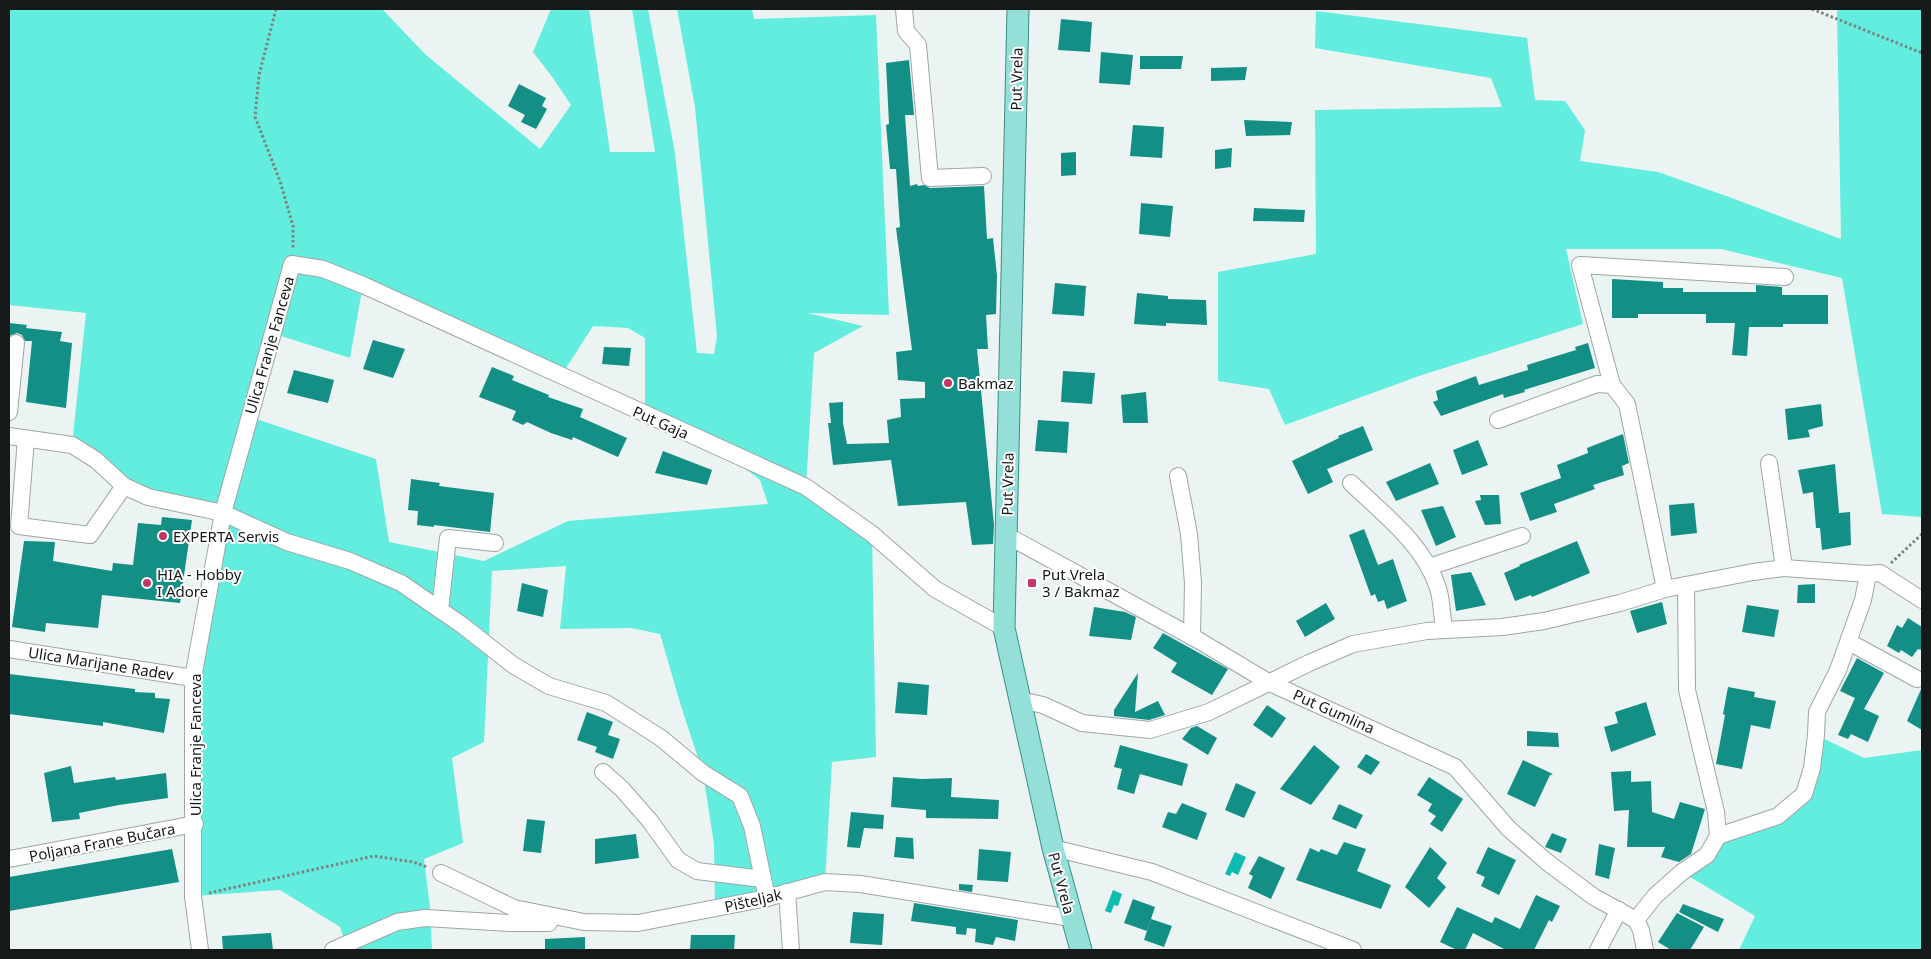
<svg xmlns="http://www.w3.org/2000/svg" width="1931" height="959" font-family="'Noto Sans',sans-serif">
	<rect width="100%" height="100%" fill="#ebf4f3"/>
	<g fill="#63eddf" fill-rule="evenodd">
		<path d="M9,9h373l44,46 114,94 31,-44 -18,-27 -20,-26 18,-43h38l21,143h45l-23,-143h16l27,144 22,200 17,1 3,-18 -22,-229 -18,-98h75l2,10 122,-4 13,300 -82,-2 56,13 -49,27 -8,134 66,47 4,223 -44,5 -7,120 -110,27 -1,-65 -11,-71 -22,-67 -21,-72 -29,-6 -71,1 6,-63 -74,5 -8,171 -32,16 11,85 -39,16 6,48 2,43h-85l-7,-23 -60,-37 -87,6v-218l29,-165 -74,-16 -76,-52 14,-132 -77,-8zM363,285l198,91 32,-50 35,2 17,10v77l69,30 46,35 8,24 -200,17 -84,40 -95,-19 -13,-83 -123,-41 22,-84 75,24z"/>
		<path d="M1837,9h85v508l-40,-3 -40,-236 -121,-29h-155l17,75 -164,52 -134,49 -16,-36 -51,-8v-109l98,-18 -1,-144 187,-3 -11,-29 -176,-30 1,-37 211,27 8,62 30,1 20,29 -5,31 78,11 71,25 112,42z"/>
		<path d="M1816,735l48,23 58,-8v200h-183l16,-34 -73,-44 36,-36 25,-7 61,-35z"/>
	</g>
	<g fill="#10bcaf">
		<path d="M1235,852l11,5 -8,18 -6,-3 -2,4 -5,-2z"/>
		<path d="M1113,890l9,4 -4,12 -4,-1 -3,8 -6,-2z"/>
	</g>
	<g fill="#148f85">
		<path d="M1061,19l31,3 -2,30 -32,-2z"/>
		<path d="M1101,52l32,3 -3,30 -31,-2z"/>
		<path d="M1140,56h43l-2,13h-41z"/>
		<path d="M909,60l5,55h-9l5,71 7,-2 1,2 6,-1 6,3 54,-2 3,53 6,-1 4,38 -1,38 -10,1 2,34h-11l17,176 -1,19 -21,1 -6,-43 -68,4 -7,-46 -58,5 -5,-42h3l-2,-20 14,-1v21l4,21 42,-1 -2,-23 14,-3 -1,-18 25,-1v-16l-27,-2 -2,-28 16,-2 -16,-122 4,-1 -4,-58h-6l-4,-44 3,-1 -3,-61z"/>
		<path d="M1247,67l-2,13 -34,1v-13z"/>
		<path d="M519,84l27,14 -4,8 5,3 -11,20 -15,-7 4,-7 -17,-9z"/>
		<path d="M1244,120l48,2 -2,13 -44,1z"/>
		<path d="M1133,125l31,2 -2,31 -32,-2z"/>
		<path d="M1232,148l-1,19 -16,2v-19z"/>
		<path d="M1076,152v23l-15,1v-23z"/>
		<path d="M1141,203l32,3 -3,31 -31,-3z"/>
		<path d="M1254,208l51,2 -1,12 -51,-1z"/>
		<path d="M1612,279l51,3v6h20v4h73v-7l26,2v8h46v29h-45v3h-34l-2,29 -15,-1 3,-32h-29v-9h-68v4h-26z"/>
		<path d="M1055,283l31,3 -2,30 -32,-2z"/>
		<path d="M1137,293l31,3v3l38,1 1,25 -41,-2v3l-32,-2z"/>
		<path d="M9,323l18,2 -1,3 36,4 -2,9 12,2 -6,65 -40,-6 6,-61h-7l-3,-6 -5,-2 -8,3z"/>
		<path d="M373,340l32,9 -12,29 -30,-9z"/>
		<path d="M1588,343l7,25 -71,22 1,2 -21,6 -1,-4 -62,22 -8,-14 5,-2 -2,-9 40,-15 3,9 49,-15 -1,-5 49,-15 -1,-3z"/>
		<path d="M604,347l27,1 -2,18 -27,-2z"/>
		<path d="M492,367l22,9 -2,4 37,15 -1,2 35,12 -3,8 47,21 -9,19 -45,-20 -1,3 -21,-7 -24,-11 -4,3 -11,-5 4,-9 -37,-14z"/>
		<path d="M294,370l40,10 -6,23 -41,-10z"/>
		<path d="M1063,371l32,2 -3,31 -31,-2z"/>
		<path d="M1146,392l2,31h-25l-2,-28z"/>
		<path d="M1821,404l2,22 -15,4 2,7 -22,3 -3,-31z"/>
		<path d="M1038,420l31,2 -2,31 -32,-2z"/>
		<path d="M1363,426l10,24 -46,19 6,13 -25,12 -16,-33 47,-23 -1,-2z"/>
		<path d="M1623,434l6,29 -7,3 2,9 -31,10 2,4 -41,15 3,8 -27,9 -10,-28 41,-15 -4,-13 31,-12 -1,-5z"/>
		<path d="M1478,440l10,25 -26,10 -9,-25z"/>
		<path d="M663,451l49,19 -5,15 -52,-12z"/>
		<path d="M1430,463l9,21 -43,17 -10,-19z"/>
		<path d="M1835,464l4,49 11,-1 1,33 -29,5 -2,-22h-4l-3,-36 -10,2 -5,-24z"/>
		<path d="M411,479l29,4 -1,3 55,7 -4,39 -56,-7v2l-17,-2 1,-14 -10,-1z"/>
		<path d="M1480,495h19l2,29 -16,1 -10,-24 6,-1z"/>
		<path d="M1694,503l3,30 -26,3 -2,-31z"/>
		<path d="M1443,506l13,31 -20,9 -15,-36z"/>
		<path d="M162,517l30,3 -12,83 -78,-8 -4,33 -52,-5 -1,9 -33,-5 12,-86 31,1 -2,19 59,10 1,-8 20,2 5,-42 23,2z"/>
		<path d="M1364,529l14,36 15,-6 14,42 -20,8 -3,-9 -6,2 -3,-8 -4,2 -22,-61z"/>
		<path d="M1577,541l13,32 -58,24 -1,-2 -16,6 -11,-28 16,-7 -1,-1z"/>
		<path d="M1471,572l15,33 -30,6 -5,-36z"/>
		<path d="M522,583l26,7 -5,27 -26,-6z"/>
		<path d="M1815,584v19h-18l1,-18z"/>
		<path d="M1662,602l5,22 -30,9 -7,-22z"/>
		<path d="M1326,603l9,16 -30,18 -9,-16z"/>
		<path d="M1747,605l32,5 -5,27 -32,-5z"/>
		<path d="M1094,607l31,5 11,5 -5,23 -42,-4z"/>
		<path d="M1908,618l14,9v23l-4,-1 -6,8 -11,-7 -2,3 -12,-7 10,-21 5,3z"/>
		<path d="M1163,633l65,36 -16,26 -41,-23 6,-9 -24,-15z"/>
		<path d="M1857,658l27,15 -20,36 15,7 -11,26 -17,-8 -3,5 -10,-4 17,-37 -15,-7z"/>
		<path d="M1138,673l-3,39 23,-11 7,14 -16,5 -35,-4v-6z"/>
		<path d="M9,674l126,15v3l20,1v5l15,1 -6,34 -61,-11v4l-94,-12z"/>
		<path d="M898,682l31,3 -2,30 -32,-2z"/>
		<path d="M1728,687l27,5 -1,5 22,4 -6,28 -19,-4 -9,44 -26,-5 9,-49 -2,-1z"/>
		<path d="M1922,687v43l-15,-9z"/>
		<path d="M1646,702l10,33 -45,17 -7,-25 14,-4 -3,-11z"/>
		<path d="M1267,705l19,13 -14,20 -19,-13z"/>
		<path d="M587,712l26,10 -5,13 12,4 -7,20 -18,-7 2,-5 -20,-7z"/>
		<path d="M1197,726l20,12 -9,17 -26,-16 9,-11z"/>
		<path d="M1527,731l31,2 1,14 -32,-1z"/>
		<path d="M1120,745l68,19 -6,22 -42,-12 -6,20 -17,-5 5,-20 -8,-2z"/>
		<path d="M1314,745l26,22 -29,38 -31,-16z"/>
		<path d="M1366,754l14,8 -9,13 -14,-8z"/>
		<path d="M1523,760l30,14 -5,2 2,-1 -15,32 -28,-13z"/>
		<path d="M71,766l3,17 41,-6 1,3 50,-7 2,25 -49,7 -40,8 1,6 -28,3 -8,-49z"/>
		<path d="M1631,771v11l20,-1 1,31 22,7 6,-17 25,7 -14,45 -12,8 -18,-5 4,-10h-38l2,-37 -15,1 -3,-39z"/>
		<path d="M893,777l29,2 30,-1 -1,19 48,3 -1,19 -72,-1v-8l-35,-3z"/>
		<path d="M1429,777l34,22 -21,33 -12,-8 6,-8 -8,-5 4,-7 -15,-9z"/>
		<path d="M1236,783l20,9 -12,26 -19,-8z"/>
		<path d="M1182,803l25,10 -10,27 -35,-13 6,-15 8,2z"/>
		<path d="M1339,804l24,11 -7,14 -24,-10z"/>
		<path d="M851,812l33,3 -1,14 -19,-1 -4,20 -13,-1z"/>
		<path d="M527,819l18,2 -4,32 -18,-2z"/>
		<path d="M1552,833l15,6 -6,14 -16,-6z"/>
		<path d="M636,834l3,24 -44,6v-25z"/>
		<path d="M896,837l17,1 1,21 -20,-2z"/>
		<path d="M1344,842l22,7 -9,22 34,14 -10,24 -85,-29 14,-32 9,4 2,-3 16,6z"/>
		<path d="M1599,844l16,4 -6,31 -14,-4z"/>
		<path d="M1430,847l17,16 -10,15 9,9 -17,21 -24,-21z"/>
		<path d="M1488,847l28,13 -17,35 -18,-9 4,-9 -9,-4z"/>
		<path d="M172,849l7,33 -170,29v-34z"/>
		<path d="M979,849l32,3 -3,30 -31,-2z"/>
		<path d="M1259,856l26,12 -14,31 -23,-11 5,-12 -4,-2z"/>
		<path d="M959,884l14,1 -1,7 -13,-2z"/>
		<path d="M1536,895l24,11 -8,16 -3,-2 -15,30h-28l-33,-17 -8,17h-8l-17,-8 17,-35 35,16 3,-6 25,12z"/>
		<path d="M1133,899l22,8 -8,24 -23,-8z"/>
		<path d="M914,903l104,17 -3,21 -19,-4 -3,8 -18,-3 1,-13 -9,-1 -1,7 -10,-1v-7l-45,-6z"/>
		<path d="M1683,904l41,15 -6,13 -39,-20z"/>
		<path d="M853,912l31,2 -2,31 -32,-2z"/>
		<path d="M1677,913l27,14 -14,23h-19l-13,-8z"/>
		<path d="M1151,919l21,7 -8,21 -20,-7z"/>
		<path d="M271,933l2,17h-50l-1,-14z"/>
		<path d="M691,935h44l-1,15h-44z"/>
		<path d="M585,937v13h-40v-11z"/>
	</g>
	<g fill="none" stroke-linecap="round" stroke-linejoin="round">
		<g stroke="#9ea6a5" stroke-width="18">
			<g id="minor">
				<path d="M904,9l2,22 12,14 12,133 53,-2"/>
				<path d="M1612,385l-32,-120 205,12"/>
				<path d="M9,412l7,-69"/>
				<path d="M1498,420l99,-36 15,1 15,19 38,185"/>
				<path d="M9,436l63,9 24,15 28,26 24,11 75,16 64,29 63,19 51,22 61,42 51,40 36,21 57,17 55,35 42,35 37,23 12,30 15,72"/>
				<path d="M26,439l-7,87 71,9 34,-49"/>
				<path d="M1769,463l15,105"/>
				<path d="M1178,476l11,58 4,49 -1,54"/>
				<path d="M1351,483c32,31 73,61 87,105 4,13 4,28 6,42"/>
				<path d="M1006,535l192,105 72,43 185,84 54,62 38,33 47,35 42,23 5,10 4,20"/>
				<path d="M1429,567l93,-31"/>
				<path d="M440,610l8,-72 47,5"/>
				<path d="M1849,642l68,37"/>
				<path d="M9,649l184,29"/>
				<path d="M1020,700l23,5 39,18 68,7 59,-18 100,-49 44,-19 74,-13 75,-4 42,-6 76,-18 45,-14 88,-17 31,-4 84,6 12,-1 42,27"/>
				<path d="M603,772l19,17 28,32 28,39 19,11 66,8"/>
				<path d="M1718,836l60,-20 26,-22 8,-26 4,-33 1,-23 21,-42 25,-70 5,-26"/>
				<path d="M1053,848l99,24 201,78"/>
				<path d="M9,859l186,-35"/>
				<path d="M441,873l73,35 70,14 54,1 129,-25 58,-16 35,2 211,34"/>
				<path d="M787,892l4,58"/>
				<path d="M1636,920l19,-24 27,-24 25,-17 11,-19 -2,-24 -29,-122 -1,-105"/>
				<path d="M200,950l-7,-54v-218l30,-165 69,-249 31,5 40,16 443,202 66,47 63,55 69,39"/>
				<path d="M333,950l64,-28 28,-4 85,5h39"/>
				<path d="M1598,950l21,-40"/>
			</g>
		</g>
		<g stroke="#3a8d86" stroke-width="23">
			<path id="major" d="M1018,9l-14,619 49,220 28,102"/>
		</g>
		<g stroke="#7d8382" stroke-width="3" stroke-dasharray="2.5 2.5" stroke-linecap="butt">
			<path d="M276,9l-17,66 -4,42 25,64 13,45v23"/>
			<path d="M1812,9l110,44"/>
			<path d="M1891,563l31,-29"/>
			<path d="M209,893l165,-37 39,6 14,5"/>
		</g>
		<use href="#minor" stroke="#fff" stroke-width="16"/>
		<use href="#major" stroke="#94e0d9" stroke-width="21"/>
	</g>
	<g fill="#c43663" stroke="#fff" stroke-width="2">
		<circle cx="948" cy="383" r="5"/>
		<circle cx="163" cy="536" r="5"/>
		<circle cx="147" cy="583" r="5"/>
		<rect x="1027" y="578" width="10" height="10" rx="2.5"/>
	</g>
	<g text-anchor="middle" dominant-baseline="central" stroke-width="4" stroke-linejoin="round" paint-order="stroke">
		<g font-size="15" fill="#161919" stroke="#fff">
			<text transform="translate(1016 79) rotate(-89)">Put Vrela</text>
			<text transform="translate(269 345) rotate(-74)">Ulica Franje Fanceva</text>
			<text transform="translate(661 422) rotate(24)">Put Gaja</text>
			<text transform="translate(1007 484) rotate(-89)">Put Vrela</text>
			<text transform="translate(101 663) rotate(9)">Ulica Marijane Radev</text>
			<text transform="translate(1334 711) rotate(24)">Put Gumlina</text>
			<text transform="translate(195 745) rotate(-90)">Ulica Franje Fanceva</text>
			<text transform="translate(102 842) rotate(-11)">Poljana Frane Bučara</text>
			<text transform="translate(1062 883) rotate(75)">Put Vrela</text>
			<text transform="translate(753 900) rotate(-13)">Pišteljak</text>
		</g>
		<g font-size="15" fill="#161919" stroke="#fff" text-anchor="start">
			<text x="958" y="383">Bakmaz</text>
			<text x="173" y="536">EXPERTA Servis</text>
			<text x="157" y="574">HIA - Hobby<tspan x="157" dy="17">I Adore</tspan></text>
			<text x="1042" y="574">Put Vrela<tspan x="1042" dy="17">3 / Bakmaz</tspan></text>
		</g>
	</g>
	<rect width="1931" height="959" fill="none" stroke="#161919" stroke-width="20"/>
</svg>
